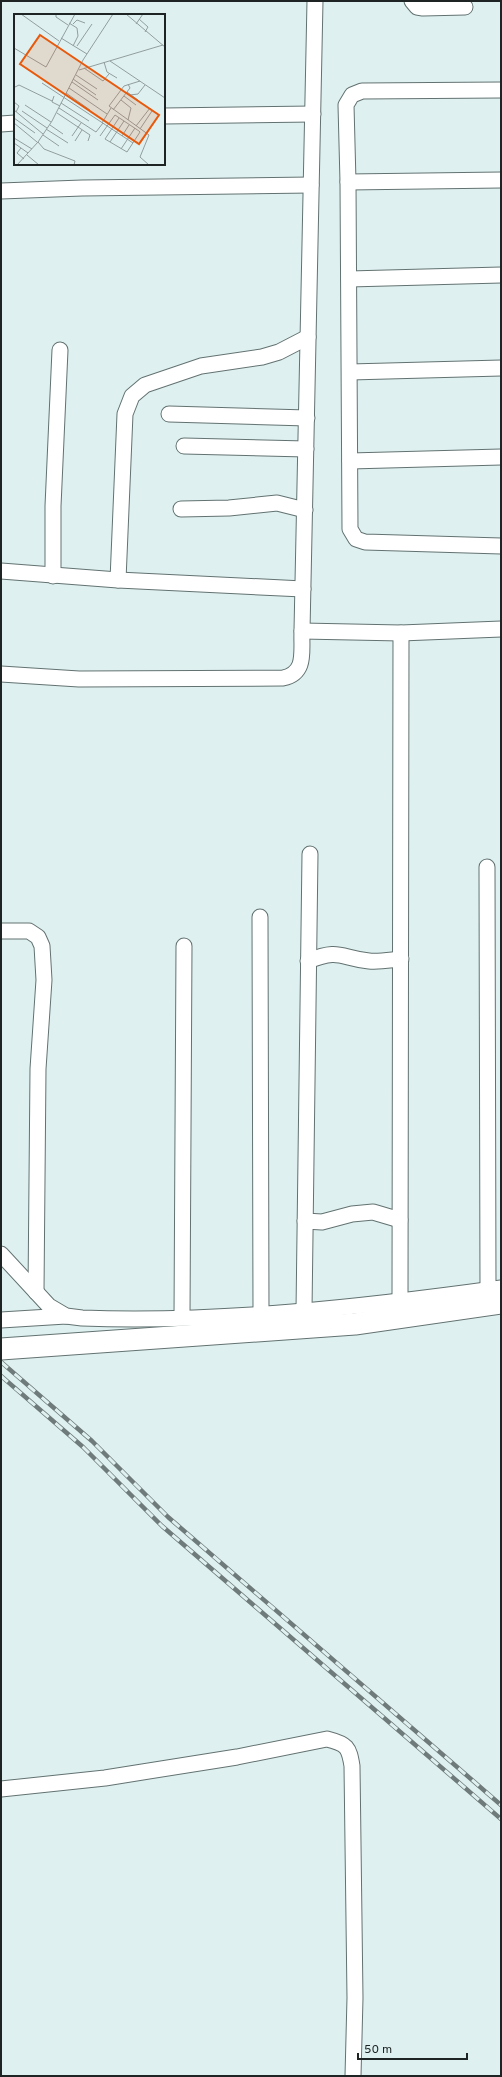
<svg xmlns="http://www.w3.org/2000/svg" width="502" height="2077" font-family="Overpass,sans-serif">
	<rect width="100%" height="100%" fill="#dff0f0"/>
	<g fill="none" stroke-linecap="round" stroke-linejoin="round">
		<g stroke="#627271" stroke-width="17">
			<g id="minor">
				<path d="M412,1l5,6 6,1 42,-1"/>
				<path d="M501,90l-139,1 -10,4 -6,10 2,77 2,347 6,10 9,3 136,4"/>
				<path d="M164,116l149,-2"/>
				<path d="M1,124l14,-1"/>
				<path d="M348,182l153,-2"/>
				<path d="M1,191l81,-3 229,-3"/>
				<path d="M349,279l152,-4"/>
				<path d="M350,372l151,-4"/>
				<path d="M169,414l138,4"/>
				<path d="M184,446l122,3"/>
				<path d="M350,461l151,-4"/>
				<path d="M181,509l48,-1 48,-5 28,7"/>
				<path d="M1,571l117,9 185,9"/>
				<path d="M53,576v-70l7,-156"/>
				<path d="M118,580l7,-166 7,-18 13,-11 56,-19 61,-9 17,-5 29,-15"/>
				<path d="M302,631l99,2 100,-4"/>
				<path d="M1,674l78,5 204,-1c24,-5 18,-27 19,-47l13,-630"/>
				<path d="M487,867l1,423"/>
				<path d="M260,917l1,396"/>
				<path d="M1,931h28l9,6 4,9 2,34 -6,89 -2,223"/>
				<path d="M308,961c32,-13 32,-3 61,0 10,1 21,-1 32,-2"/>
				<path d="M305,1221l17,1 30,-8 21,-2 27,8"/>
				<path d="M1,1254l48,52 17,10 16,2c140,5 281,-11 419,-30"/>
				<path d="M400,1301l1,-668"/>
				<path d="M304,1311l6,-457"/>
				<path d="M182,1317l2,-371"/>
				<path d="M1,1320l65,-4"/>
				<path d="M1,1789l104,-11 132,-21 90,-18c20,5 22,8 25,27l3,232 -2,78"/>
			</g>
		</g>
		<g stroke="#627271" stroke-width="23">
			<path id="secondary" d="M1,1349l354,-25 146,-21"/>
		</g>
		<use href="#minor" stroke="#fff" stroke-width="15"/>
		<use href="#secondary" stroke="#fff" stroke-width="21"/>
		<g stroke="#6f7a7a" stroke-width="4.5">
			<g id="rail">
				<path d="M1,1362l91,79 76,76 333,288"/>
				<path d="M1,1376l82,71 79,79 339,293"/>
			</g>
		</g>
		<use href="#rail" stroke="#dff0f0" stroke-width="3" stroke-dasharray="9" stroke-linecap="butt"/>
	</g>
	<g transform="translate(14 14)">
		<rect width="151" height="151" fill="#dff0f0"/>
		<path fill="none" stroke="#929e9e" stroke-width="1" d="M7,0l38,27M42,0v3l12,8M112,0l39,33M125,5l9,8 -3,5M55,9l8,5 1,8 -5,10M59,10l4,-4 8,3M122,10l7,-10M47,24l26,16M63,32l15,-22M0,34l32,19 29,-53M96,47l55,37M90,48l3,10 10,6M70,54l19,13 6,-7M65,56l84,-25M62,61l21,14M59,65l23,16M126,67l-16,5 -15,20 40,29 -9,22 9,8M58,68l26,18M28,69l91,60M1,73l4,-2 33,16M55,74l38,26M113,78l11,8M52,79l24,17M116,81l8,-1 7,-9M40,82l-2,6 8,4M110,82l12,9M107,86l10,8 -3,12M0,88l5,4 -3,6M47,89l28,18M11,91l26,17M45,94l37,24 7,-9M0,96l29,24M99,96l17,-22 -2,-4M8,97l25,17M43,99l33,22 -2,6M0,104l21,15M0,109l23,19M88,109l9,-15M36,111l13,9M122,112l14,-18 2,3 -12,18M32,115l22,14M29,121l16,11M58,122l9,-13M86,122l15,-21 24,16 1,1 -13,20 -22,-13 14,-21M108,122l7,-11M0,124l18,11M61,127l7,-11M24,128l6,7 31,12 -1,4M96,128l14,-21M0,129l14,10M7,134l-4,5 7,6M107,135l14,-21M13,141l12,10M3,151l21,-23 14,-21 31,-61 30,-46"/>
		<path fill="#e8590c" fill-opacity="0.15" stroke="#e8590c" stroke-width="2" d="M26,21l119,80 -20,29 -119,-80z"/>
		<rect width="151" height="151" fill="none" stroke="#1e2424" stroke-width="2"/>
	</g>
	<rect width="502" height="2077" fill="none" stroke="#1e2424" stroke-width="4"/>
	<path d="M358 2053v6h109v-6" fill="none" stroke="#1e2424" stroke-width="2"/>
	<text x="364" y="2053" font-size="12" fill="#1e2424" stroke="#dff0f0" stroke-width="3" paint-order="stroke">50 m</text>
</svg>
